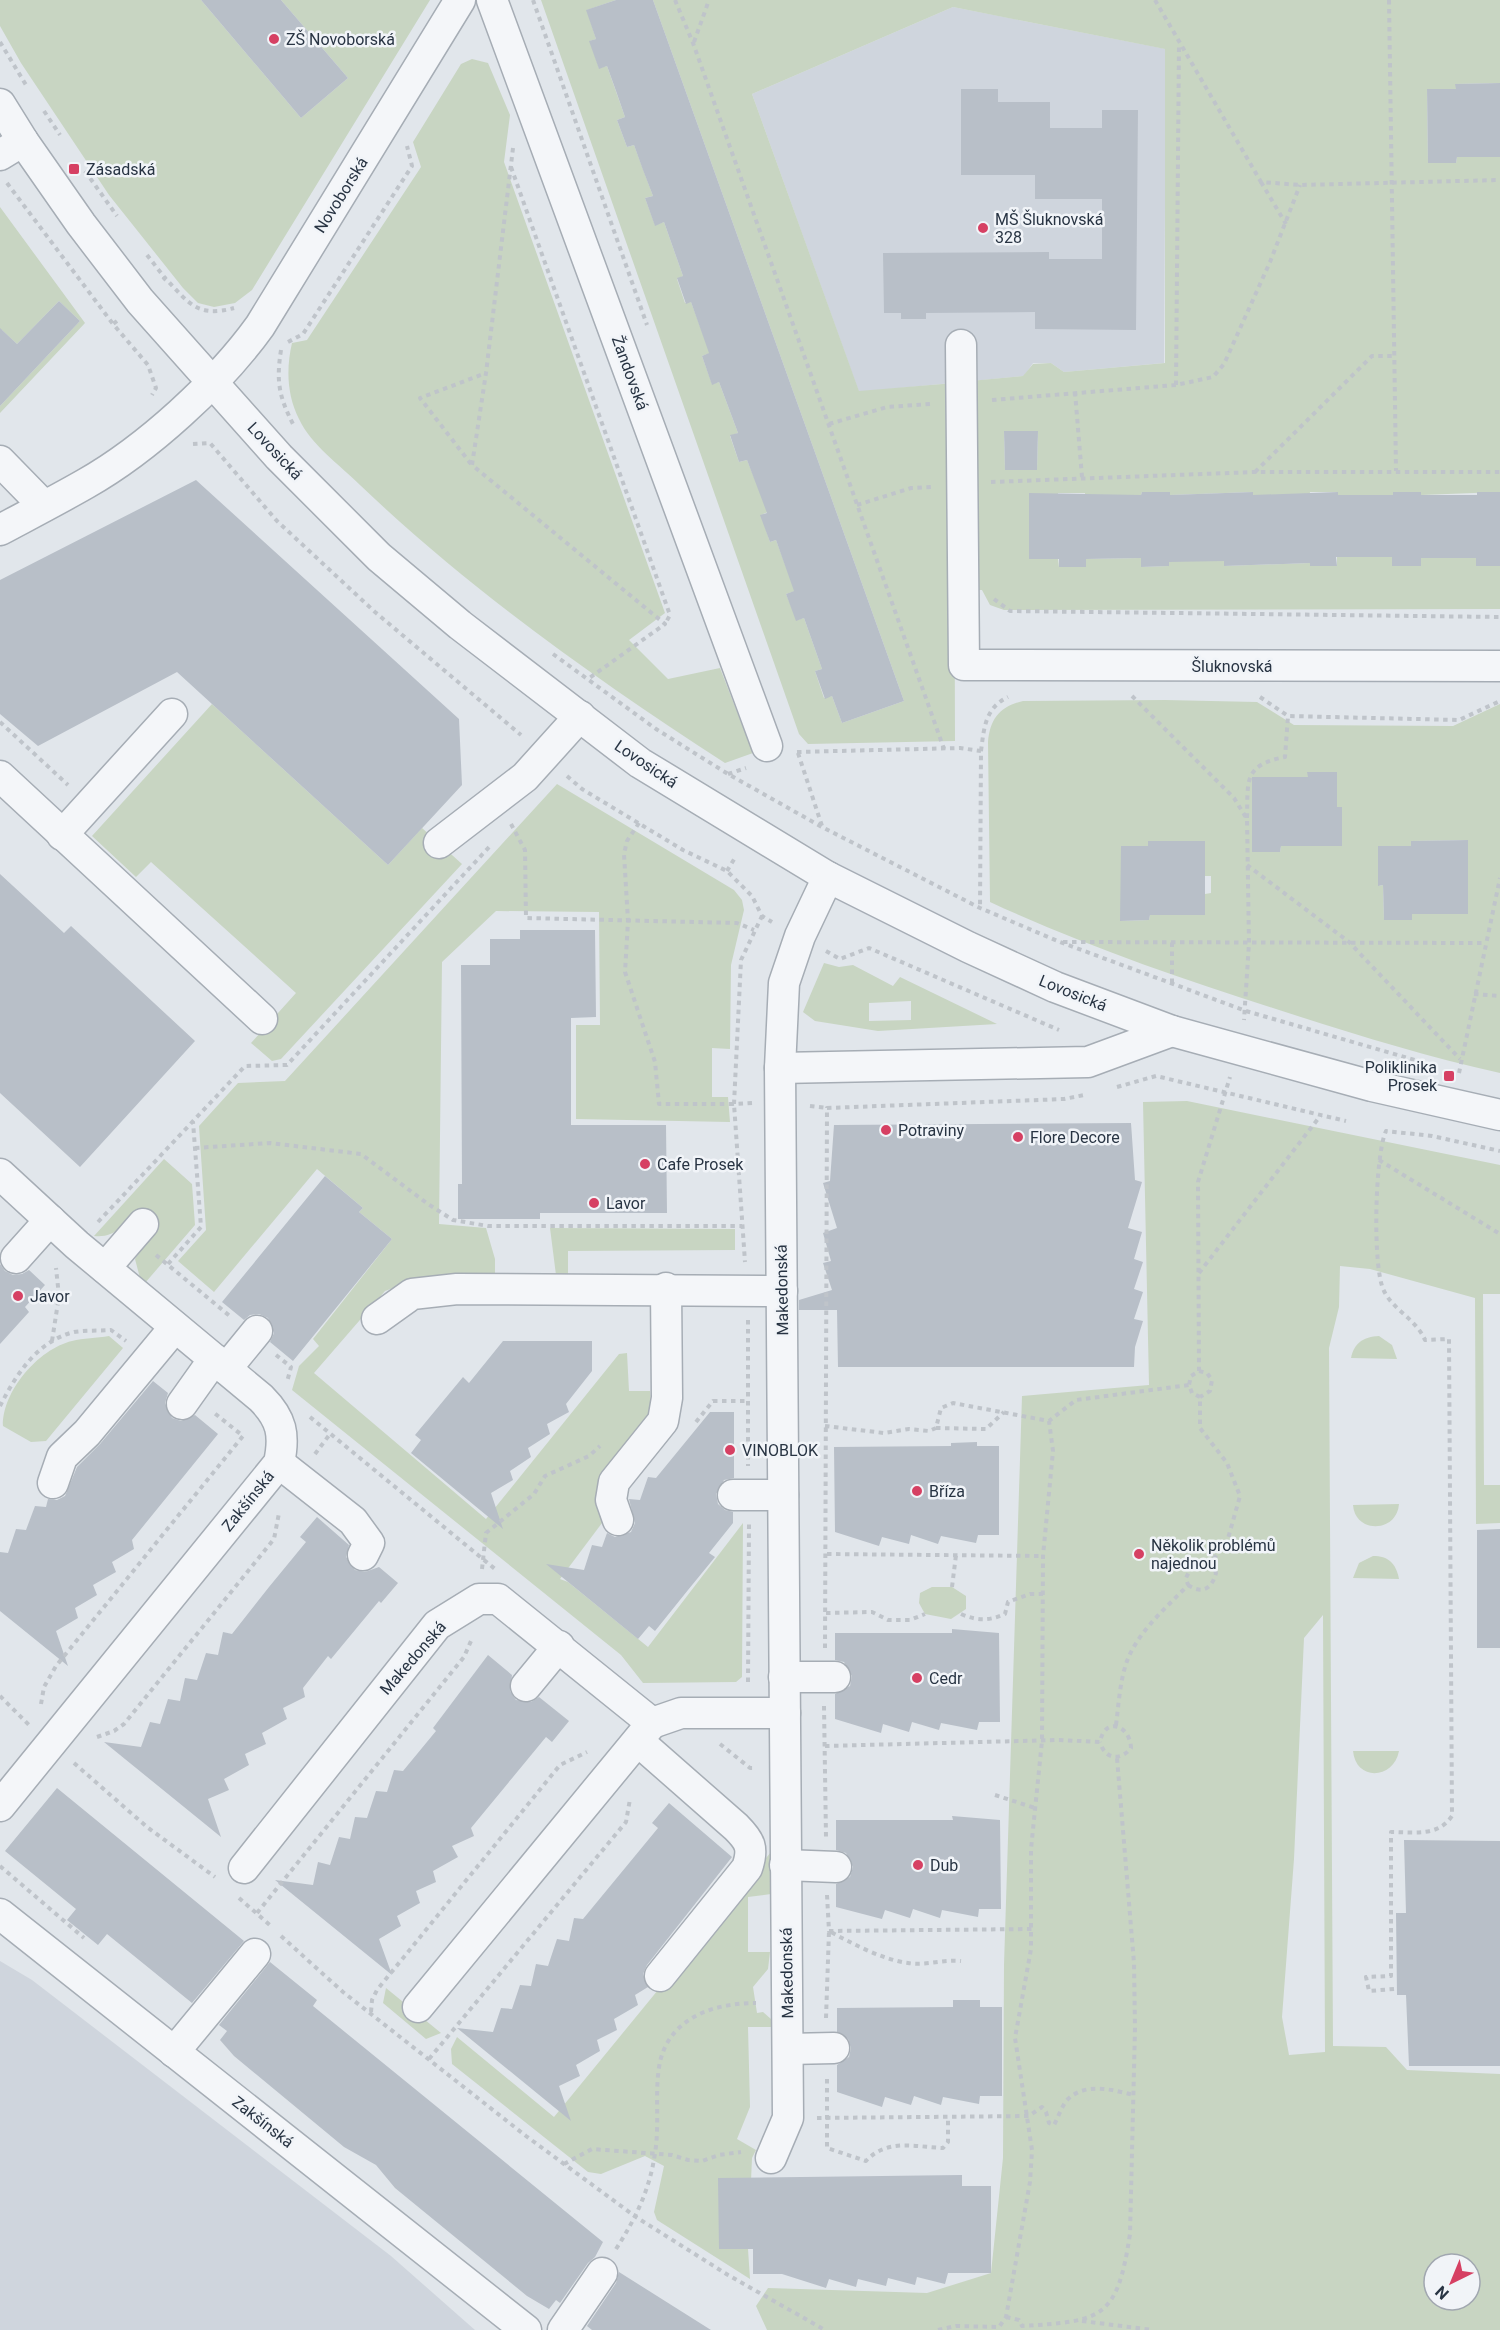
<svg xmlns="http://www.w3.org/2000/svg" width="1500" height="2330" font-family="Roboto,sans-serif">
	<rect width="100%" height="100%" fill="#e1e6eb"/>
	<g fill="#cfd5dd">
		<path d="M953,7l213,42 -2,314 -100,9 -13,-9h-18l-9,13 -165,16 -107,-298z"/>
		<path d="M0,1961l32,19 359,276 84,74h-475z"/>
	</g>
	<g fill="#c8d5c2" fill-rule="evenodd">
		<path d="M0,0h201l100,118 47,-40 -67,-78h149l-178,290 -17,13 -21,4 -16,-4 -15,-15 -74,-93 -88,-132 -21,-37z"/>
		<path d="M541,0h75l-29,10 9,29 -6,2 9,27 8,-2 18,51 -8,3 10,27 7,-2 19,51 -8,2 10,27 9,-3 19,54 -6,3 8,24 6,-1 19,51 -8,3 10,28 7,-2 19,51 -8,3 9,26 8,-2 21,52 -7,3 9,27 6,-2 19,51 -9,3 11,26 7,-2 18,51 -7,2 9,27 8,-2 10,27 62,-22 -251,-701h847v83l-44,1v5h-29l1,74h28l1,-6h43v335l-79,3v-3h-27l-1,3h-28l-28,6v-9h-27l-1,8 -56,-5v-3l-83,3 -28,-3 -1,3 -56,1v-3h-27v8l-29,1v57h29l1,8h26l1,-8 55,-1v9l28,-1v-8l55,3v5l86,-3v2l27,1v-9h55l1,9h27l1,-8h55v8h24v43l-496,1 -14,-5 -8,-15h-10l-2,-209 53,-5 10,-12 18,-1 13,9 101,-9v-314l-212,-42 -201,87 107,297 95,-8 1,358 -147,3 -9,-10zM1004,431h34l-1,39h-32z"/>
		<path d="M472,59l16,4 22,52 -6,47 161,451 -36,27 39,39 52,-11 33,85 -28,10c-128,-83 -254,-172 -365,-278 -20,-20 -49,-40 -61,-66 -12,-24 -13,-50 -7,-76l15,-3 114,-173 -8,-25 48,-78z"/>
		<path d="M0,207l85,116 -85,90v-7l80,-85 -21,-20 -42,43 -15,-14 -2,2z"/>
		<path d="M1165,700l92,2 37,23 159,1 47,-22v369c-76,-17 -150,-40 -224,-64 -97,-31 -193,-64 -286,-107l-2,-160c2,-23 12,-36 35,-41zM1308,772h28l1,35 5,1v19l-61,19 -1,6 -28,-1v-74h56zM1468,840v74h-56v6h-28l-1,-35 -4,1 32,-40v-5zM1148,841h57v35h6v17l-6,1v20l-55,1 -1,5 -28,1v-74l27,-1z"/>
		<path d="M212,704l176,161 34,-37 40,36 -181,195 -9,2 -21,-18 45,-50 -145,-131 -15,15 -44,-41z"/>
		<path d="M557,784l177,106 8,10 2,10 -13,55 -1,84 -18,-1v49h16l2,25 -154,-3v-94h24l-1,-113 -103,-1 -54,51 -3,262 47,4 9,31v18l-69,-1 -41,15 -71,82 172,146 133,-165 8,-1 2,38h21l2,20 -47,108 -45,60 8,3 80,65 95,-124 -1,154 -6,5 -93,1 -22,-28 -329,-265 7,-24 20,-20 -6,-7 79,-100 -33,-27 4,-4 -46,-39 -103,123 -36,-31 28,-31 -7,-104 39,-43 47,-2z"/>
		<path d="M824,963l15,4 14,-2 40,21 7,-9 97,47 -119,7 -63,-10 -12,-9zM911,1001v19l-42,1v-18z"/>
		<path d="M1187,1101l313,64v129h-17l1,191h16v38l-24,1 -1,-226 -105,-29 -30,-3 -1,41 -10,41 4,698 53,1 21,23 93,4v256h-733l-11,-24 12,-18 159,5 64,-20 12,-115 1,-193 18,-569 127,-11 -6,-283zM1323,1615l2,437 -36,3 -7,-38 12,-158 10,-221zM1434,2264h36v36h-36z"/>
		<path d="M164,1159l28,25 3,41 -50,58 -5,-5 -5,-19 21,-32 -20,-17c-13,15 -20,28 -42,26z"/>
		<path d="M550,1228l185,1v21l-167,1v24h-12z"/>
		<path d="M109,1336l14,12 -77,93 -15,1 -28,-16c-1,-34 35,-77 69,-85 11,-3 25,-3 37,-5z"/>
		<path d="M1379,1336l13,9 5,14 -46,-1c3,-15 12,-21 28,-22z"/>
		<path d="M1399,1504c-2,29 -44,30 -46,1z"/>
		<path d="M1373,1556c15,0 23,7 26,23l-46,-1 6,-15z"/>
		<path d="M932,1587h20l14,9v13l-15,10 -26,-5 -6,-11 1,-10z"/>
		<path d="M1353,1751h46c-5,28 -43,31 -46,0z"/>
		<path d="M771,1852v42l-23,3v55h22l-2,17 -15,18 4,26 6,-1 8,7 1,8h-24l2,80 -13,32 19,11 -4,8 -4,91 2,30 -93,-59 -3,-8 10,-46 -19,-10 -44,18 -13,-2 -136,-108 -1,-15 6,-12 97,80z"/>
		<path d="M386,1988l55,45 -15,6 -43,-36z"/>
	</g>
	<g fill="#b8bfc8">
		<path d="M201,0h80l67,78 -47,40z"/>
		<path d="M616,0h37l251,701 -62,22 -10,-27 -7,3 -10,-28 7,-2 -18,-51 -8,3 -10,-27 8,-3 -18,-51 -6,2 -10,-27 7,-2 -20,-53 -8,2 -9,-27 8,-2 -19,-51 -7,3 -10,-29 7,-3 -18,-51 -5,2 -9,-26 6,-2 -19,-54 -9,4 -10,-28 8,-2 -10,-26 -9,-25 -7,2 -10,-27 8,-3 -9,-26 -9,-25 -8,3 -10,-28 7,-2 -10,-29z"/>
		<path d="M1500,83v74h-43l-1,6h-28l-1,-74h29l-1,-5z"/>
		<path d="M961,89h37v13h52v26h52v-18h36l-2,220 -101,-1v-17l-109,1v6h-25v-6h-17l-1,-60 166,-1v7h53v-60h-67v-24h-74z"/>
		<path d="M59,301l21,20 -80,85v-78l17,16z"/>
		<path d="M1004,431h34l-1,39h-32z"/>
		<path d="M196,480l263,239 3,66 -74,80 -211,-193 -139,74 -38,-32v-134z"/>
		<path d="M1142,492h28v3l83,-3v3l85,-3v3h55v-3h28v3h56v-3h23v74h-24v-8h-55v8h-29v-9h-56l1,9h-27v-3l-86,3v-5l-55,1v4l-28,1v-9l-55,1v8h-27v-8h-30v-66l112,2z"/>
		<path d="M1307,772h30v35h5v39h-61l-1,6h-28v-75h56z"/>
		<path d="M1468,840v74h-56v6h-28l-1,-35 -5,1v-40h33v-5z"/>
		<path d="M1148,841h57v74h-55l-1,5 -29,1 1,-75h27z"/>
		<path d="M0,874l64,59 7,-7 124,115 -115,126 -80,-74z"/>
		<path d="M520,930h75l1,87 -25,1v107h95l1,88h-127v6h-82v-35h4l-1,-219h29v-26h30z"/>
		<path d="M1131,1123l4,57 7,2 -14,46 14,4 -8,27 9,3 -9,27 9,3 -9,27 9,2 -8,26 -1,20h-296l-1,-57h-38v-10l33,-10 -9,-27 8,-2 -8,-28 14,-5 -14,-45 7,-2 4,-56z"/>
		<path d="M325,1176l38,32 -4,4 33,27 -99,122 -23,-19 4,-9 -6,-15 -9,-4 -9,1 -6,5 -22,-18z"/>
		<path d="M0,1264l5,7 8,4 9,-1 7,-4 16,15 -20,22 4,5 -29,32z"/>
		<path d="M503,1341h89v30l-26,33 3,8 -22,12 3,10 -22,14 3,9 -21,14 3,9 -22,13 12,36 -92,-76 10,-13 -6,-5 48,-58 6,6z"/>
		<path d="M153,1381l15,12 -3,10 7,15 9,3 14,-6 23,19 -86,106 2,9 -22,13 4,10 -23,13 4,10 -22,13 3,10 -22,13 12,35 -68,-55v-59l8,1 8,-24 10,1 9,-24 11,1 2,-8 9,1 8,-4 12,-29 23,-23z"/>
		<path d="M710,1412h24v66l-10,2 -8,14 2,10 7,6 8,2v11l-24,30 6,4 -27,33 -33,41 -6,-5 -11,13 -92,-75 38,6 8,-25 10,2 5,-14 8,4 16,-5 4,-9 -6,-24 11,1 8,-23 8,1z"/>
		<path d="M977,1442v4h22v89h-21l-2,8 -35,-7 -3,8 -27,-9 -2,9 -27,-7 -3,9 -44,-14 -1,-85 117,-1v-3z"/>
		<path d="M317,1517l32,28 -3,12 9,13 10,2 14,-5 19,16 -17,20 -2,-2 -48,58 -3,-3 -25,32 2,9 -22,11 4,11 -25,14 4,11 -21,10 4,11 -25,14 5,11 -21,9 13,38 -117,-95 37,5 9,-25 10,2 8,-25 12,2 5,-23 12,2 9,-27 12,2 5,-23 9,2 37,-47 37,-45 -6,-5z"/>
		<path d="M1500,1529v119h-23v-118z"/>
		<path d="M952,1629l47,4 1,89h-21l-2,8 -36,-7 -2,7 -27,-8 -3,10 -26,-8 -2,9 -46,-14v-25l15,-8 2,-10 -8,-14 -9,-2v-27h117z"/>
		<path d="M488,1655l24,20 -2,16 6,9 15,2 8,-5 30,24 -17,21 -6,-5 -75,91 3,8 -22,10 6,11 -25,14 3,11 -20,9 4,12 -23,13 4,10 -22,13 13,36 -117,-95 38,5 5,-23 12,3 9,-28 11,2 5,-22 12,1 9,-27 11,1 7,-22 9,1 33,-40 -3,-3z"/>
		<path d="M57,1788l187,153 -52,62 -85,-69 -9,11 -31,-25 9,-11 -71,-58z"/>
		<path d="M669,1803l63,54 -85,108 -4,9 5,13 -13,8 3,10 -24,14 3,11 -20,10 3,11 -24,14 4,11 -21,10 12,35 -114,-93 36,4 8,-24 11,1 8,-24 11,1 5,-22 12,2 9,-27 12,2 5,-23 9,1 75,-91 -6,-5z"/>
		<path d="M952,1816l48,4 1,89h-22l-1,8 -36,-7 -2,8 -27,-9 -3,9 -25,-8 -3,9 -46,-12v-23l14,-7 3,-10 -7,-14 -10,-3v-30h117z"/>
		<path d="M1404,1840l96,1v225h-91l-3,-71h-9l-1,-82h10z"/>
		<path d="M270,1962l47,38 -4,6 290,236 -8,15 -7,6 -28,40 -4,-3 -7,9 -22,-13 -132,-108 -19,-23 -32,-18 -110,-91 -14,-16 7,-9 -8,-6z"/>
		<path d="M953,2000h27v7h22v89h-22l-1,8 -36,-7 -2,8 -27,-9 -3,9 -26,-8 -3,10 -45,-15v-27l12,-8 2,-9 -3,-9 -11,-7v-24l116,-1z"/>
		<path d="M962,2175v11h29v87h-43l-3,11 -28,-7 -2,8 -27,-7 -2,8 -28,-7 -2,8 -27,-8 -3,9 -44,-14h-29v-25h-34l-1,-71z"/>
		<path d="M619,2272l92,58h-119l-5,-4 29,-43z"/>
	</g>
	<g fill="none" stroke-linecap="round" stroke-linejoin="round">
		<g stroke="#a6adb5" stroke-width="33">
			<g id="minor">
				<path d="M492,0l275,746"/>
				<path d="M0,104l23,37 58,83 59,77 139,156 100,100 81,68 180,138 188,114 140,70 87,40 117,44 200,55 128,29"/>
				<path d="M0,155l23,-14"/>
				<path d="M961,345l3,320 536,1"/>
				<path d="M0,461l44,45"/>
				<path d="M0,530c28,-15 57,-30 85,-46 62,-35 134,-101 175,-158l200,-326"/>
				<path d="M0,776l262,243"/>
				<path d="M62,835l110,-121"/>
				<path d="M439,843l86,-66 55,-61"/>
				<path d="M780,1068l308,-6 84,-31"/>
				<path d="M0,1174l77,71 184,153c21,21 24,37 18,65l-279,343"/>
				<path d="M16,1258l34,-38"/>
				<path d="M105,1268l38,-44"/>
				<path d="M377,1319l35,-25 45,-5 325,2"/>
				<path d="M226,1369l31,-38"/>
				<path d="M182,1404l32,-45"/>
				<path d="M279,1463l74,58 16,22 -6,12"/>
				<path d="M53,1483l9,-26 25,-24 88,-106"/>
				<path d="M733,1495h50"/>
				<path d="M618,1520l-7,-20 3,-18 49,-61 4,-23 -1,-110"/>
				<path d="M784,1677h51"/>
				<path d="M526,1686l33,-40"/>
				<path d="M638,1741l98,86c14,14 18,21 11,41l-87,108"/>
				<path d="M785,1865l51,2"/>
				<path d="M244,1868l193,-243 42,-26h19l154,124 29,-10h104"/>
				<path d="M0,1914l526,416"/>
				<path d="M418,2007l234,-284"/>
				<path d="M788,2049l46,-1"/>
				<path d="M174,2052l81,-98"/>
				<path d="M771,2158l17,-40 -8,-1050 4,-85 16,-47 28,-59"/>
				<path d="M563,2330l39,-57"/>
			</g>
		</g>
		<g stroke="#bfc4ca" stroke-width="4" stroke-dasharray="4.5 4.5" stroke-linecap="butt">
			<path d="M533,0l114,325"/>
			<path d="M675,0l18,43 251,706"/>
			<path d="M1155,0l106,182 39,3 200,-5"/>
			<path d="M1389,0l7,471"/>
			<path d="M0,42l26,43"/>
			<path d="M694,42l15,-42"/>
			<path d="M44,111l16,24"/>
			<path d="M513,148l-27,225 -14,92 193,159 -77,55"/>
			<path d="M511,167l159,448 -5,9"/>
			<path d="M85,171l32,45"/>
			<path d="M1261,182l25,42"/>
			<path d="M7,183l106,141"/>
			<path d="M147,255l18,23"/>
			<path d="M163,280l2,-2c24,25 32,40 69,30"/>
			<path d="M117,321l-4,3 35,41 8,23 -4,7"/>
			<path d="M288,342l15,-8 109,-168 -5,-20"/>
			<path d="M281,350c-5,32 -2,47 13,76"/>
			<path d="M1176,385l3,-341"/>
			<path d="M1075,392l7,85"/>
			<path d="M992,400l184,-15 37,-8 11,-13 46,-102 30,-77"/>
			<path d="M829,424l58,-17 43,-3"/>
			<path d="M193,444l17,-1 67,78 98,91 146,123"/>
			<path d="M471,464l-51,-66 66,-25"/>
			<path d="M1255,472l117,-116h21"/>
			<path d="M991,482l264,-10h245"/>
			<path d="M857,505l54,-17 21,-1"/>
			<path d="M994,599l16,12 490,6"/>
			<path d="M553,654l103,75 72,45 94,53 158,81 80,34 186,69 186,54"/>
			<path d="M1132,696l102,102 13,21 2,124 -5,77"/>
			<path d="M1260,697l28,19 171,4 41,-19"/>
			<path d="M0,722l68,63"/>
			<path d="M981,751c3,-23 4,-43 27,-54"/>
			<path d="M797,752l163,-4 21,3 -1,157"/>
			<path d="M798,753l24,73"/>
			<path d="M728,774l18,-6"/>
			<path d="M567,776l15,13 101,61 44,21 25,25 10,20 10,6"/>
			<path d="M1247,818c1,-37 -4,-53 38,-61l3,-41"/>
			<path d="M639,823l-12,18 -3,13 4,67 -3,51 30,90 4,42h75l11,158"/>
			<path d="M511,824l14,26 1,68 211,5 17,7"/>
			<path d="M1247,865l102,77 111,117"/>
			<path d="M727,871l9,-15"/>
			<path d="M1063,942l422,1"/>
			<path d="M826,951l14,8 29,-11 190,82"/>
			<path d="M1172,983v-41"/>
			<path d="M1474,994l26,2"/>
			<path d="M1459,1073l41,-195"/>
			<path d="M1117,1087l39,-11 190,45"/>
			<path d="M752,1103l-18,1 7,-144 21,-44"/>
			<path d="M810,1106l17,2"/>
			<path d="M195,1148l75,-5 91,11 67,50 25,16 35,6h254"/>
			<path d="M1379,1160l121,74"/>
			<path d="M98,1222l147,-156 42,-1 204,-220"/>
			<path d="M156,1255l75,62"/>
			<path d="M168,1264l33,-37 -8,-105"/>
			<path d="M1199,1273l122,-158"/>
			<path d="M748,1320v146"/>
			<path d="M52,1341l7,-45 -3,-28"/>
			<path d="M276,1355l15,12 -4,15"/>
			<path d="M1199,1371l8,2 5,7 -2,11 -10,6"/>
			<path d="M0,1406c16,-31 37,-65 74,-74 12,-2 25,-1 37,-2l15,11"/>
			<path d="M310,1417l185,152"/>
			<path d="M696,1422l17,-21h35"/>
			<path d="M825,1426l59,7 25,-4 20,2 7,-3 5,-20 12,-5 96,18 27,-21 113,-15"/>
			<path d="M936,1428l50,1 18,-17"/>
			<path d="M315,1454l15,-20"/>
			<path d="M827,1554l216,2"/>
			<path d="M482,1569l4,-36 48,-39 11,-18 44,-20 11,-10"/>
			<path d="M1188,1585c15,10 24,3 28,-12l-5,-11"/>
			<path d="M952,1587l4,-32"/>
			<path d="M826,1613l46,-1 16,8h22l15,-6"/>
			<path d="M961,1614c16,7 28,7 44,0l3,-12 22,-8h13"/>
			<path d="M825,1648l2,-540 237,-9 20,-4"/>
			<path d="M748,1682l1,-158"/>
			<path d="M0,1696l29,29"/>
			<path d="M41,1704l3,-17 12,-21 187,-230 -30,-24"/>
			<path d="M824,1706l2,131"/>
			<path d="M1116,1725c3,-23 4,-48 13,-69 13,-28 38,-49 59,-71l-2,-7c6,-13 11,-17 25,-16l16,-20 13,-46 -13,-33 -27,-35v-31l-8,-4 -3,-8 2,-9 8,-5 -1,-189 32,-105"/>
			<path d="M97,1737l17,-6 10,-7 150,-185 5,-26"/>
			<path d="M720,1744l30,24h5"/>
			<path d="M825,1746l234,-6 41,2c5,-26 30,-17 31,6 -10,13 -26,12 -31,-6"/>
			<path d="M74,1763l73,64 68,50"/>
			<path d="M995,1795l40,13"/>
			<path d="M0,1866l84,72"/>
			<path d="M827,1895l2,36 203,-2"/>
			<path d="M239,1898l32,28"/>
			<path d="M257,1913l207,-256 7,-16"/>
			<path d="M281,1936l62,56 183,144 110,81 92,58 97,55"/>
			<path d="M1394,1989l-25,2 -3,-14 25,-1v-144c23,0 47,5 61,-16l-3,-477 -24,1c-9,-21 -31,-29 -41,-49 -12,-23 -9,-137 2,-160l46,5 68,15"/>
			<path d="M371,2012l1,-12 5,-10 183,-225 27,-13"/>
			<path d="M826,2018l3,-87c22,12 54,29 79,32 18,3 35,-4 53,-2"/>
			<path d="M429,2059l197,-237 4,-23"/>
			<path d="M827,2079v69l39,13c21,-23 50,-14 77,-13l5,-6v-25"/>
			<path d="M817,2118l212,-2 13,-9 4,5 3,11 5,2c4,-7 8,-20 14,-26 18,-17 45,-9 66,-4"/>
			<path d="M564,2164l28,-15 80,6 16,5 14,1 17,-6 22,-3"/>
			<path d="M616,2249c20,-31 34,-60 39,-96 5,-30 -1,-62 5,-91 10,-45 55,-59 96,-59"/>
			<path d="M1006,2317l13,3 3,6c81,-5 95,-7 108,-92l5,-206 -1,-65 -17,-205"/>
			<path d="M1082,2321l71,9"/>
			<path d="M938,2330l18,-4 43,1 7,-10 24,-135 2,-32 -17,-112 16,-89v-100l11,-108 1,-185 10,-105 -4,-30"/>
		</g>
		<use href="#minor" stroke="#f4f6f9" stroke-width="30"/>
	</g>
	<g fill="#d64063" stroke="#f1f4f8" stroke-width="2">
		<circle cx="274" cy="39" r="6"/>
		<rect x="68" y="163" width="12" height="12" rx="3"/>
		<circle cx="983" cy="228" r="6"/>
		<rect x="1443" y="1070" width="12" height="12" rx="3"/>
		<circle cx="886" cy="1130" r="6"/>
		<circle cx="1018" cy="1137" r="6"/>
		<circle cx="645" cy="1164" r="6"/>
		<circle cx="594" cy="1203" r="6"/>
		<circle cx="18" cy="1296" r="6"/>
		<circle cx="730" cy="1450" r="6"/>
		<circle cx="917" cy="1491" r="6"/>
		<circle cx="1139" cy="1554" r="6"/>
		<circle cx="917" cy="1678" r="6"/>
		<circle cx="918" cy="1865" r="6"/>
	</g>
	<g text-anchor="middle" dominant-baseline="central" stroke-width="5" stroke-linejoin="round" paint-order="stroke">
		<g font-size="16" fill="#283443" stroke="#f1f4f8" text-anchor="start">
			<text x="286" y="39">ZŠ Novoborská</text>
			<text x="86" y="169">Zásadská</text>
			<text x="995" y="219">MŠ Šluknovská<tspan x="995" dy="18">328</tspan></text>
			<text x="1437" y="1067" text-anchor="end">Poliklinika<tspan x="1437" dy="18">Prosek</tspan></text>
			<text x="898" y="1130">Potraviny</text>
			<text x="1030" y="1137">Flore Decore</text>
			<text x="657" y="1164">Cafe Prosek</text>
			<text x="606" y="1203">Lavor</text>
			<text x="30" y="1296">Javor</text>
			<text x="742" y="1450">VINOBLOK</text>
			<text x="929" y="1491">Bříza</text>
			<text x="1151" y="1545">Několik problémů<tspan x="1151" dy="18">najednou</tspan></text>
			<text x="929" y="1678">Cedr</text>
			<text x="930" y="1865">Dub</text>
		</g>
		<g font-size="16" fill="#283443" stroke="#f1f4f8">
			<text transform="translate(341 195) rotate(-58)">Novoborská</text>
			<text transform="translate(630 373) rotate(70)">Žandovská</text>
			<text transform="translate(275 451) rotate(47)">Lovosická</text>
			<text x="1232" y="666">Šluknovská</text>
			<text transform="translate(646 764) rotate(34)">Lovosická</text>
			<text transform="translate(1073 993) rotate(22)">Lovosická</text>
			<text transform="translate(782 1290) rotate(-91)">Makedonská</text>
			<text transform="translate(248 1501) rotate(-51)">Zakšínská</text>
			<text transform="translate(413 1658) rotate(-49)">Makedonská</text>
			<text transform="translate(787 1973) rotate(-91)">Makedonská</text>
			<text transform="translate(263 2122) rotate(38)">Zakšínská</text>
		</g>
	</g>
	<g transform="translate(1452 2282) rotate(223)"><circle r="28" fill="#f1f4f8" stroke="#a1a7b0" stroke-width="1.5"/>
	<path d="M0-4.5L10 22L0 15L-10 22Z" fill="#d64063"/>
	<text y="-9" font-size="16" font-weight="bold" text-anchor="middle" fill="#283443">N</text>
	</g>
</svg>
